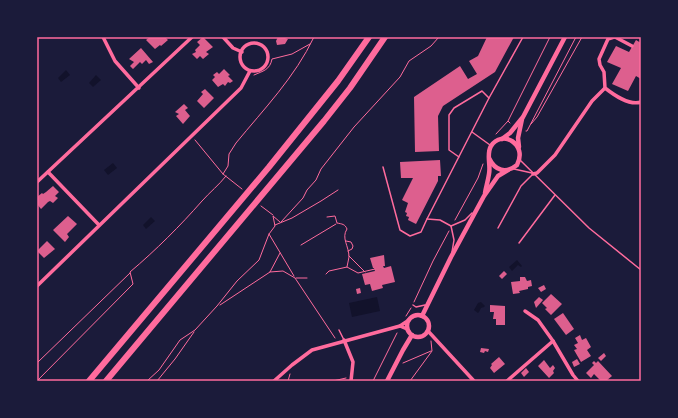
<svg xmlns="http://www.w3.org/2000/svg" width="678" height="418" font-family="Ubuntu,sans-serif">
	<rect width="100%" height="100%" fill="#1b1b3a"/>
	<g fill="#12122b">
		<path d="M66,70l4,5 -9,7 -3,-4z"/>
		<path d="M96,75l5,5 -8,7 -4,-4z"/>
		<path d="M113,163l4,5 -9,7 -4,-5z"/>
		<path d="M151,217l4,4 -9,8 -3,-4z"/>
		<path d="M517,260l5,6 -1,1 -3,-2 -6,6 -3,-4z"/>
		<path d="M377,297l3,14 -28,6 -3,-14z"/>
		<path d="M481,302l4,4 -1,1 -3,1 -2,4 -1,1 -4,-3 4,-7z"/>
	</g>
	<g fill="#dd5f8e">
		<path d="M150,37h15l3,3 -7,6 -1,-1 -5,4 -9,-9z"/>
		<path d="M203,37l10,10 -7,5 3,2 -6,5 -3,-3 -3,3 -5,-5 4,-2 -1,-2 5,-5 -3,-3z"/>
		<path d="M278,37h8l-1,1 3,1 -3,5 -8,1 -1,-4z"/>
		<path d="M487,37h27l-19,35 -52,34 -5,10 1,35 -24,1 -1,-55 46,-31 8,13 9,-5 -8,-13 9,-5z"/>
		<path d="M636,40l5,3v36l-5,-3 -8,15 -16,-7 9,-16 -14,-6 9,-16 13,6z"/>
		<path d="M141,48l12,14 -4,2 -3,-4 -4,4 -2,-2 -7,7 -3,-3 4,-4 -5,-3z"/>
		<path d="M224,69l6,6 -2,1 5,5 -3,2 -2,-1 -3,4 -2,-2 -5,3 -6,-7 3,-3 -2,-2 4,-3 2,2z"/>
		<path d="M205,89l9,9 -10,10 -7,-7 6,-7 -2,-2z"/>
		<path d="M184,104l4,4 -3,2 5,6 -7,8 -7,-8 3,-2 -4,-2z"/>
		<path d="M440,160l1,16h-3v5l-22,43 -8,-4 1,-3 -3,-1 1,-3 -2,-1 3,-9 -6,-3 11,-22h-12l-1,-16z"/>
		<path d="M53,186l6,6 -4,4 3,2 -5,5 -3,-2 -2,1 -7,7 -4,-5v-7l5,-4 1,1 3,-2z"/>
		<path d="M68,216l9,8 -10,10 2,3 -4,5 -12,-12z"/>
		<path d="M47,241l8,8 -11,9 -7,-7z"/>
		<path d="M384,255l1,11h-2l1,2 7,-2 4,16 -13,3 1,3 -11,3 -2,-7 -5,1 -3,-11 13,-3 -1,-3h-1l-3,-10z"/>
		<path d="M504,271l3,3 -5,5 -3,-3z"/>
		<path d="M520,277h5l2,4 4,-1 1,6 -4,1v2l-9,2 1,2 -7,1 -2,-12 9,-1z"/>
		<path d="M544,285l2,4 -5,3 -3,-4z"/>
		<path d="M360,288l1,5 -4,1 -1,-5z"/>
		<path d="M551,294l11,10 -11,11 -6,-6 2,-1 -5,-5z"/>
		<path d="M539,297l4,3 -7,8 -2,-6z"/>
		<path d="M490,305l15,1v19h-9v-6h-3l1,-7h-4z"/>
		<path d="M563,313l11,16 -8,6 -12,-16z"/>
		<path d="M580,335l2,5 4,-2 5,9 -4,3 4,6 -10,6 -7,-12 3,-1 -3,-4 4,-2 -3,-5z"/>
		<path d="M481,348l8,1 -1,3 -3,-1 -1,2 -4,-1z"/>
		<path d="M604,353l2,3 -5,5 -3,-3z"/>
		<path d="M499,357l6,7 -11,9 -4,-5 2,-3 -1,-1z"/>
		<path d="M577,359l3,5 -6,3 -2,-5z"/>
		<path d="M544,360l6,8 3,-3 2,3 -2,3 1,2 -5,5 -11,-12z"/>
		<path d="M594,361l2,2 2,-2 14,15 -6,5h-5l-7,-7 -3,4 -5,-5 8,-8 -2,-2z"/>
		<path d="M526,368l3,4 -5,5 -3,-4z"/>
	</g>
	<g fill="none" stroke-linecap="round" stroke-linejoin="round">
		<g stroke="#ff6b9d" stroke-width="1">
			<path d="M254,75c9,-4 16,-5 18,-16l20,-5 18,-10"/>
			<path d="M508,121l42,-84"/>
			<path d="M531,124l6,-7 45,-80"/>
			<path d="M526,131h1l49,-94"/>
			<path d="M496,134l12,-13 2,2"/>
			<path d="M195,140l28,34 19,15"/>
			<path d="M223,174l5,-8 1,-12 7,-11c28,-34 59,-66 78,-106"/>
			<path d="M261,206l12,9"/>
			<path d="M327,217l8,-1 2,7c5,1 8,1 10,6 -6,9 2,17 2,28 -1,3 -1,7 -2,10"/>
			<path d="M455,220l23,-42 5,-14"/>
			<path d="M281,222l22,-24 4,-8 9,-10 5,-11 33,-42 46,-50 9,-16 22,-15 8,-9"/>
			<path d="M275,225l17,-7 29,-17 17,-11"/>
			<path d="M269,234l25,42"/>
			<path d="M346,241l5,1 2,4 -1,3 -4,2"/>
			<path d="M301,245l35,-21"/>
			<path d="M349,256l16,16"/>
			<path d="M270,272l13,-1 12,7 40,60"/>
			<path d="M326,274l3,-3 18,-4 11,6 17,-4"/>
			<path d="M296,278h11"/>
			<path d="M414,302l19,-41 16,-30"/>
			<path d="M220,305l50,-33 10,-19"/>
			<path d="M406,316l5,-8"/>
			<path d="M37,363l93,-90"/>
			<path d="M403,363l28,-12"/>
			<path d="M37,381l96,-97 -3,-12c26,-22 50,-46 72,-71 8,-9 17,-16 24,-25"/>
			<path d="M147,381l12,-11 21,-30 15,-10 22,-24 20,-25 22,-21 10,-26 6,-8 -2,-10 7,6"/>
			<path d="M157,381l18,-22 19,-27"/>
			<path d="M288,381l2,-7"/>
			<path d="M333,381l13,-3"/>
			<path d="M373,381l24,-48"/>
			<path d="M410,381l22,-30 -1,-10"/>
		</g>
		<g stroke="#ff6b9d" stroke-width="1.5">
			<path d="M489,98l34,-61"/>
			<path d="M472,132l18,13"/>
			<path d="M520,160l69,68 52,42"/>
			<path d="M383,167l17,63 10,6 11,-4 6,-13 62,-121 -7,-7 -28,17 -5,7v35l10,7"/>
			<path d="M514,169l18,4"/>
			<path d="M427,219l13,1 11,6 14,-6 7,-7"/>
			<path d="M451,226l3,14 -2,12"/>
			<path d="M498,228l23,-42 11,-11"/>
			<path d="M519,243l36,-48"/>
			<path d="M413,305l3,2 9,-2"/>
			<path d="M339,330l5,10"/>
		</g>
		<g stroke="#ff6b9d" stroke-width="3.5">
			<path d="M103,37l12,24 24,27"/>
			<path d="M223,37l10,11 9,4"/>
			<path d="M614,37l-6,2 -9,20 1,6 4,7 1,16c9,7 24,18 36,14"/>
			<path d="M615,37l17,9"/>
			<circle cx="254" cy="57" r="14"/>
			<path d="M48,172l51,53"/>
			<path d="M533,174l4,-1 18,-18 37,-54 13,-13"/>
			<path d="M37,182l155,-145"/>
			<path d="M37,286l204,-198 9,-17"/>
			<path d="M525,311l13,9 15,21 20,34 5,6"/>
			<path d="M400,326l7,3"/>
			<path d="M428,331l46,50"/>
			<path d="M344,340l9,22 -2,19"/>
			<path d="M274,381l18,-16 20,-15 88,-24 9,-6"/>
			<path d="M507,381l46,-40"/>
		</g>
		<g stroke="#ff6b9d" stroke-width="4.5">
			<path d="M502,139l8,-6 13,-16 42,-80"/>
			<path d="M519,147l-1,-9 4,-19"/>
			<path d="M485,193c1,-6 3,-12 4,-19 2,-9 -3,-20 2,-28 11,-17 37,-2 26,19 -11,9 -22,6 -28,-7"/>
			<circle cx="418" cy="326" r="11"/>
			<path d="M422,316l29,-59 33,-61 14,-20 10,-6"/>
			<path d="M387,381l16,-31 9,-15"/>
		</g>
		<g stroke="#ff6b9d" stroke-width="6">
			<path d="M89,381l180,-214 69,-86 31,-44"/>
			<path d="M106,381l218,-260 26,-33 35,-51"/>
		</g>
	</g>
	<rect width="678" height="418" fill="none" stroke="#1b1b3a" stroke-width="76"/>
	<rect x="38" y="38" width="602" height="342" fill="none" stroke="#ff6b9d" stroke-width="1.5"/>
</svg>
